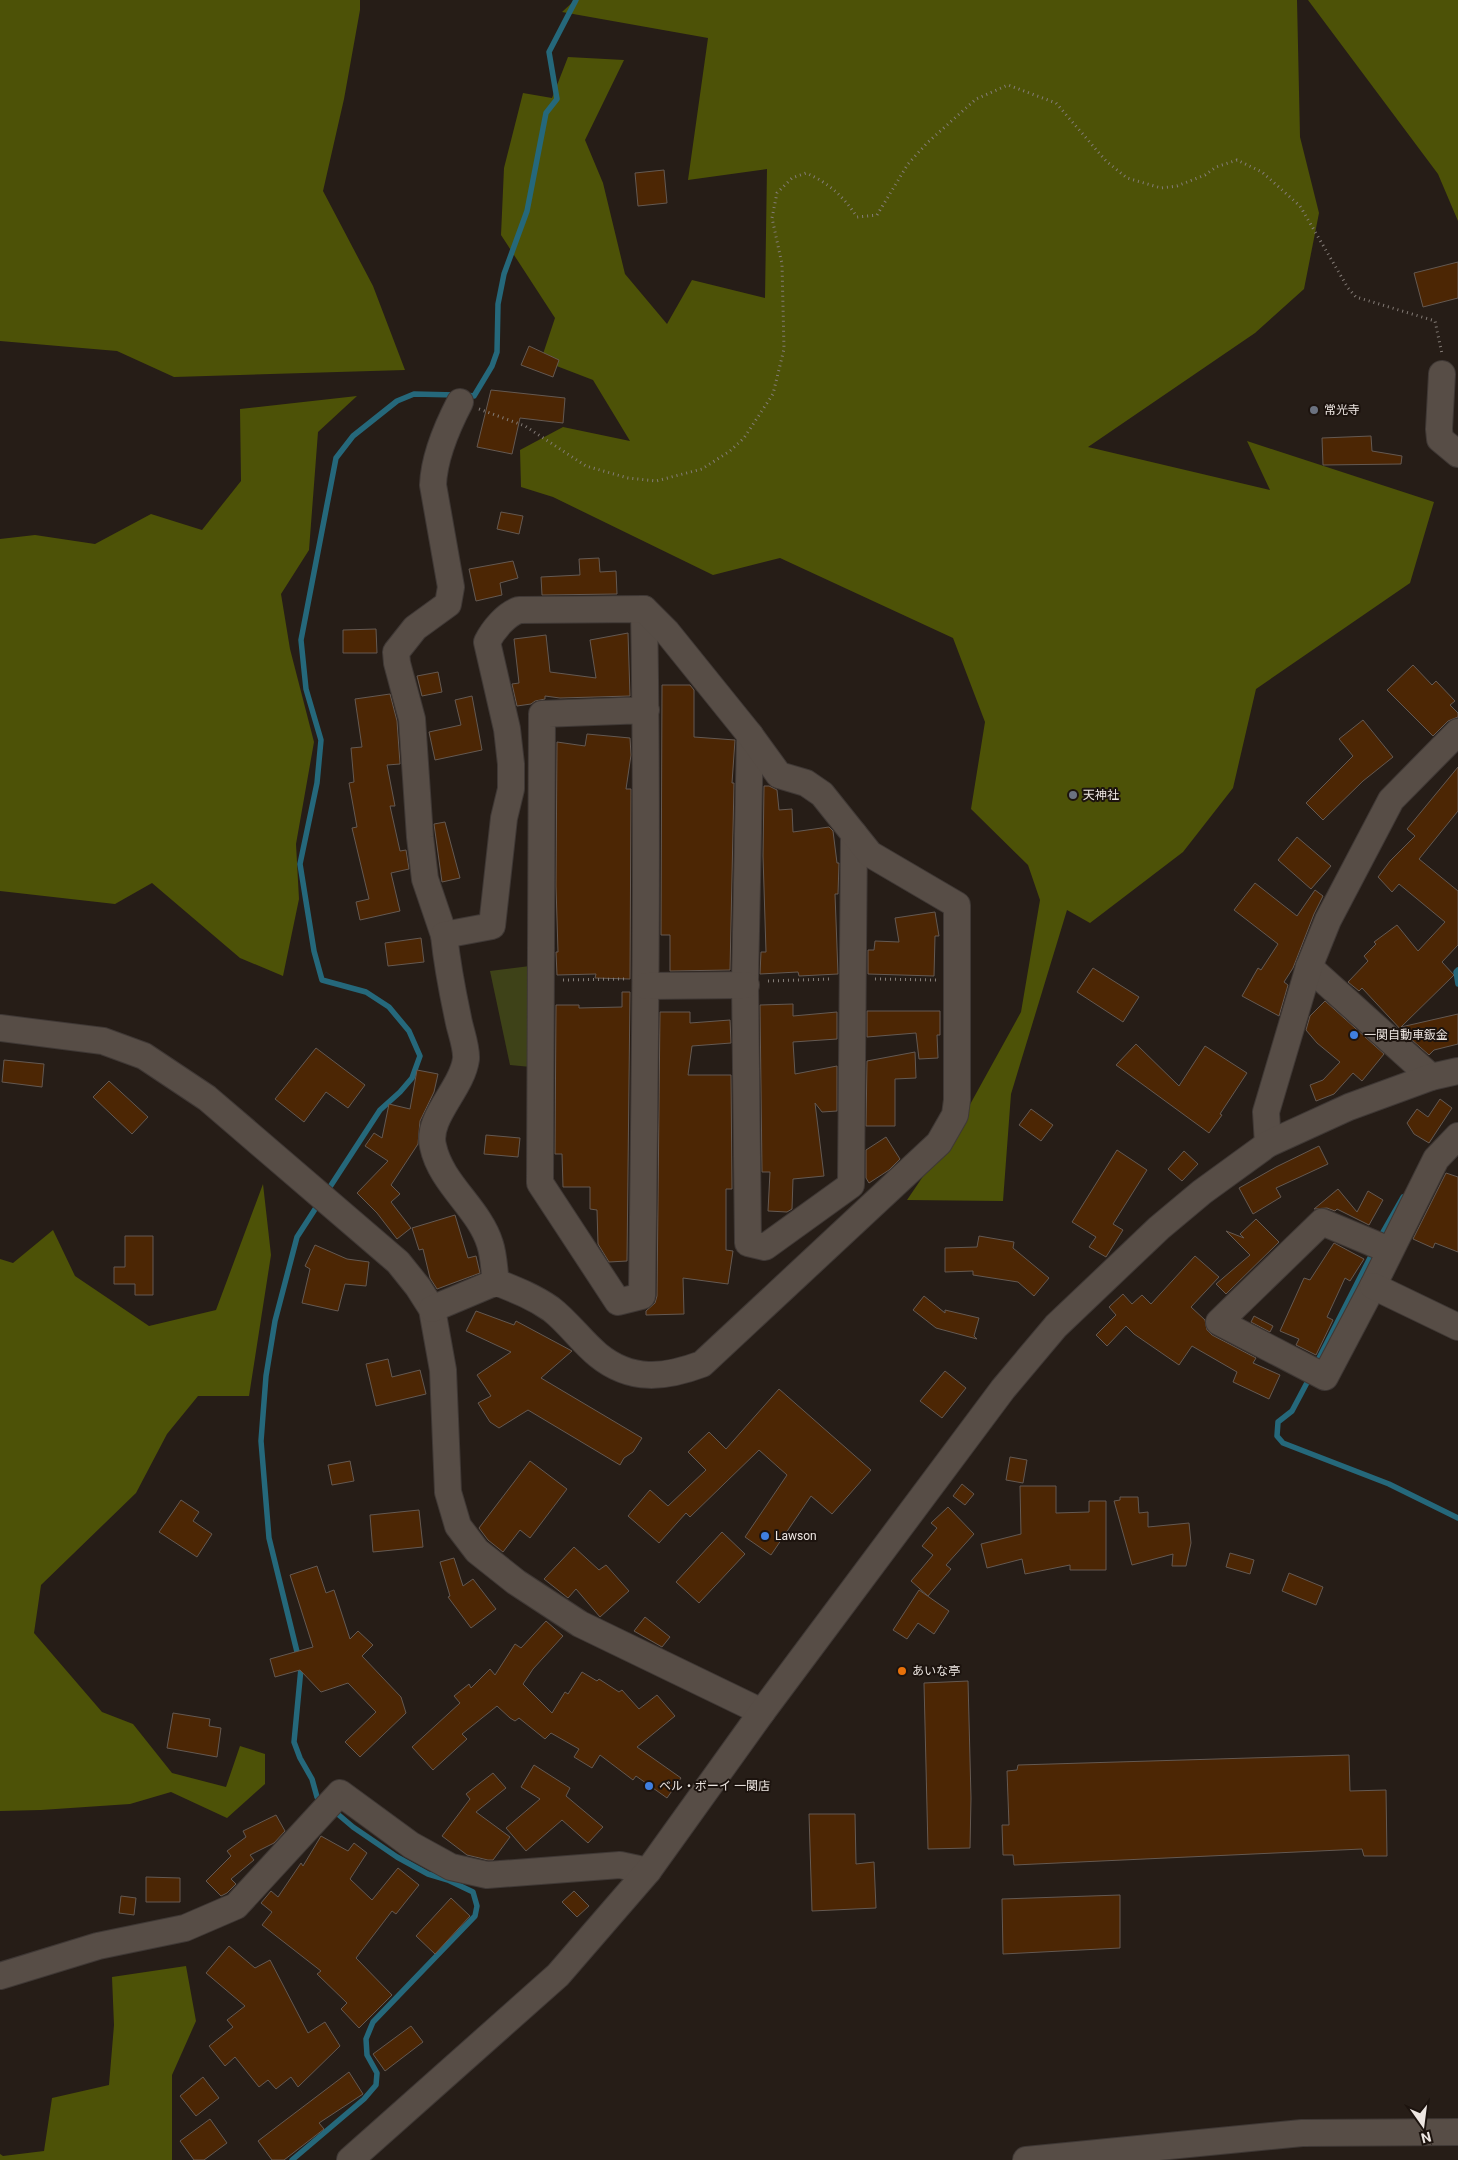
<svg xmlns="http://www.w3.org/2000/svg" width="1458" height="2160" font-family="Roboto,'Noto Sans JP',sans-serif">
	<rect width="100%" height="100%" fill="#261d17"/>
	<path fill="#3e4218" d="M530,966l1,101 -21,-2 -20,-94z"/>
	<g fill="#4d5207">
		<path d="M0,0h360v10l-16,89 -21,92 50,95 32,84 -231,7 -57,-26 -117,-10z"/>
		<path d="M575,0h722l3,137 19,76 -15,76 -49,44 -167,114 182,43 -23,-49 187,61 -24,81 -154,106 -23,99 -50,64 -93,71 -23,-13 -56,184 -8,107 -96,-1 55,-81 59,-107 19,-112 -12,-35 -57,-56 14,-87 -32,-84 -173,-80 -67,17 -160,-78 -32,-10 -1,-37 43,-23 67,14 -37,-61 -52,-20 14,-42 -54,-83 3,-67 19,-75 29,5 16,-41 56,3 -39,80 18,43 22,91 42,50 25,-44 73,18 2,-129 -79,11 20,-142 -146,-26z"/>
		<path d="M1308,0h150v221l-20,-47z"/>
		<path d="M357,396l-39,36 -9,118 -28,44 9,55 24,93 -18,102 3,55 -16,77 -43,-18 -88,-75 -37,21 -115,-13v-352l35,-4 60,9 56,-30 51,16 39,-49 -1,-72z"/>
		<path d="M263,1184l8,71 -22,141h-51l-31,38 -31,59 -95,92 -7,48 68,79 31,12 39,49 54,14 14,-41 25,8v30l-38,34 -56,-26 -41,12 -89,6 -41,1v-552l13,4 40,-33 22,46 74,50 67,-16z"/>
		<path d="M186,1966l10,55 -24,54v85h-172v-6l3,2 41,-5 8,-53 57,-13 5,-60 -2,-48z"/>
	</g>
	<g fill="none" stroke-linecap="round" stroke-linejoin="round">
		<g stroke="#25687b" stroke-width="5.5">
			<path d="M465,395l9,1 18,-30 5,-14 1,-48 6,-30 23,-63 19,-98 11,-14 -8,-47 27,-52"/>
			<path d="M1458,970l-2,2 2,12"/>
			<path d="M326,1193l54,-83 20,-18 12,-14 8,-22 -11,-25 -20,-24 -23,-15 -44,-12 -8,-29 -14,-87 17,-81 4,-43 -15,-51 -5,-49 35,-182 17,-22 44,-35 17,-7 42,1"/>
			<path d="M319,1203l-22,34 -22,84 -9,55 -5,65 8,97 32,130 -7,74 6,16 12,21 5,18 5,4"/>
			<path d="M1379,1239l24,-42"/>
			<path d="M1316,1364l58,-114"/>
			<path d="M1310,1377l-18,34 -14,11 -1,14 6,7 106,41 69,34"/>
			<path d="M292,2160l72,-61 12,-14 1,-12 -10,-18 -1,-16 7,-17 102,-106 2,-10 -4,-14 -25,-12 -20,-6 -31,-17 -44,-30 -20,-17"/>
		</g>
	</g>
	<g fill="#4c2604" stroke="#645952">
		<path d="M664,170l3,33 -29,3 -3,-33z"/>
		<path d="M1458,262v36l-35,9 -9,-34z"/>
		<path d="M529,346l30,14 -6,17 -32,-12z"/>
		<path d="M491,390l74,8 -2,25 -43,-5 -8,36 -35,-7z"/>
		<path d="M1371,436l1,15 30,5 -1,8 -78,1 -1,-27z"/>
		<path d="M501,512l22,4 -4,18 -22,-5z"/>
		<path d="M599,558l1,14 16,-1 1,23 -75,1 -1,-18 39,-2 -1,-16z"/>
		<path d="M513,561l5,17 -18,5 2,12 -26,6 -7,-32z"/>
		<path d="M376,629l1,24h-34v-23z"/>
		<path d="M628,633l2,63 -70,2 -15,-2v3l-10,2 -4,3 -14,2 -5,-22 7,-1 -5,-44 32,-4 4,37 46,6 -6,-38z"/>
		<path d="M1413,665l19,20 4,-4 19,20 -5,4 8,8v4l-10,4 -15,15 -46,-46z"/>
		<path d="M438,672l4,20 -20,4 -5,-20z"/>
		<path d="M662,685h28l4,5v47l41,3 -3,43h2l-4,187 -60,1v-36h-9z"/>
		<path d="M390,694l7,27 3,43 -13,1 8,41h-5l10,45 6,-1 3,19 -18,4 9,38 -40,9 -4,-18 13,-3 -17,-71 5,-1 -8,-44 5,-1 -3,-34 11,-1 -7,-48z"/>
		<path d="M472,696l10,54 -47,10 -6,-28 32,-7 -6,-25z"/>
		<path d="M1363,720l30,37 -30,24 -40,39 -17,-17 47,-47 -14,-17z"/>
		<path d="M587,734l43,4 1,17 -5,34h5l-1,190 -35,-1 1,-4 -39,1 -1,-23h2l-2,-66 1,-144 28,4z"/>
		<path d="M1458,767v44l-39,48 39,32v54l-16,17 12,13 -53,52 57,-13v30l-24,6 -5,5 -26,-23 -41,-44 -3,3 -11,-9 20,-21 -4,-5 12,-12 -2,-2 23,-17 21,26 27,-29 -46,-38 -7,8 -14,-15 12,-16 25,-25 -8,-7z"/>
		<path d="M764,786h5l8,4 2,20 13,-1 1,23 36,-5 4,4 4,32h2l-1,31h-3l3,80 -39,2 -1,-4 -38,2 1,-22h5l-3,-96z"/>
		<path d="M445,822l15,56 -18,4 -8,-58z"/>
		<path d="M1297,837l34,29 -20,23 -33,-29z"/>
		<path d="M1255,883l42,33 18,-26 8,6 -9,18 -21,54 -9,14 4,3 -9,31 -37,-20 16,-28 3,2 17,-26 -44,-34z"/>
		<path d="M935,912l4,24h-4l-1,40 -66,-2v-24h6l1,-9 24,1 -4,-24z"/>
		<path d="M421,938l3,24 -36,4 -3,-23z"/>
		<path d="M1093,968l46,29 -16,25 -46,-30z"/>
		<path d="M622,992h8l-3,269 -18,1 -11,-18 -1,-34 -7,-1v-22h-27l-1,-33h-7l1,-149h23v3l43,-1z"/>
		<path d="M1325,1001l59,53 -22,27 -9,-8 -19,21 -18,7 -6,-16 13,-5 17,-18 -23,-19 -11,-13 4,-14z"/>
		<path d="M793,1004v12l44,-4v27l-44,3 2,32 42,-8v45l-15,1 -7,-9 9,73 -31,3 -1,30 -5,3 -19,-1 2,-39h-8l-2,-167z"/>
		<path d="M867,1011h73v24h-3l1,23 -19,1 -3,-26 -49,4z"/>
		<path d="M660,1012h30v11l40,-3 1,23 -39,3 -4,29h43l1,114h-6v61l7,1 -5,33 -45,-6 1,36 -38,1v-4l9,-8 2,-7z"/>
		<path d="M1136,1044l43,42 26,-40 42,27 -27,41 2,1 -13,18 -93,-68z"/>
		<path d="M316,1048l49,37 -17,23 -22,-16 -22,30 -29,-23z"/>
		<path d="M915,1052l1,26 -21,1v47h-29l1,-65z"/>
		<path d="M4,1060l40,4 -2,23 -40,-5z"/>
		<path d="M417,1070l21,4 -4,18 -14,29 -2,23 -27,41 9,9 -9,8 20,26 -14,11 -20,-26 -20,-20 31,-32 -23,-15 9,-13 8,5 7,-34 21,5z"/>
		<path d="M109,1081l39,36 -16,17 -39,-37z"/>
		<path d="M1440,1099l12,9 -23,35 -15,-9 -7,-11 10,-14 11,8z"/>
		<path d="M1031,1109l22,16 -12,16 -22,-16z"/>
		<path d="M486,1135l34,3 -2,19 -34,-3z"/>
		<path d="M886,1137l14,22 -11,11 -20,13 -3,-5v-28z"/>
		<path d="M1319,1146l9,18 -52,24 5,9 -28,17 -14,-26 37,-21z"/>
		<path d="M1117,1150l30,20 -34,54 10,6 -17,27 -17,-10 7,-10 -24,-15z"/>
		<path d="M1184,1151l14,13 -16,17 -14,-12z"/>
		<path d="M1446,1173l12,4v75l-23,-9 -2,5 -20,-9z"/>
		<path d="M1338,1189l19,23 11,-21 15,9 -14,25 -32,-16 -2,2 -8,-3 -13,1z"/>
		<path d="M455,1215l13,43 8,-2 4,17 -43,16 -7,-11 -7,-29 -4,1 -7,-22z"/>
		<path d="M1256,1219l23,23 -53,52 -10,-10 34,-29 -24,-24 18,7 -4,-4z"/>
		<path d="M125,1236h28v59h-18v-11h-21v-17h11z"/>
		<path d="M979,1236l35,6 -1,6 36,30 -15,18 -16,-14 -45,-7v-4l-28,1v-24l32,-1z"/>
		<path d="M1334,1243l30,16 -14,22 -5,-3 -18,39 6,3 -17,35 -20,-10 3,-6 -19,-8 24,-53 6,2z"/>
		<path d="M315,1245l32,14 22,3 -3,24 -21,-2 -7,27 -36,-8 8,-34 -5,-3z"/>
		<path d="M1195,1256l24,21 -28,30 14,13 2,10 5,5 44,23 -3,5 27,12 -11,24 -36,-17 4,-10 -45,-26 -13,19 -45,-31 -8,-8 -19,20 -11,-11 20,-20 -7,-8 14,-13 9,10 10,-9 9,9z"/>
		<path d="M924,1296l21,17v-3l34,8 -5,18 3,3 -41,-11 -23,-18z"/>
		<path d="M476,1311l38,14 2,-4 56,30 -31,27 101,60 -9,14 -9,6 -4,7 -92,-55 -29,18 -9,-6 -12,-19 13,-7 -14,-21 34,-23 -45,-21z"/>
		<path d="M1254,1316l19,10 -3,6 -19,-10z"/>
		<path d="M388,1359l4,18 28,-7 6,24 -50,12 -10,-42z"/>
		<path d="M945,1371l21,17 -24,30 -22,-17z"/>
		<path d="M779,1389l92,81 -39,44 -21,-18 -40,59 -26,-18 42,-62 -28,-25 -69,67 -4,-4 -27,30 -31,-27 22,-26 18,16 38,-36 -18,-18 21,-20 17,17z"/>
		<path d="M1010,1457l17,3 -4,23 -17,-3z"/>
		<path d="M350,1461l4,20 -22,4 -4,-20z"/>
		<path d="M530,1461l37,28 -37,49 -10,-8 -17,22 -15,-12 -9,-12z"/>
		<path d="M962,1484l12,10 -9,11 -12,-9z"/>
		<path d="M1020,1486h36v27l33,-1v-11h17v69h-36v-5l-45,9 -3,-15 -35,9 -6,-24 40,-10z"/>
		<path d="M1120,1497h18l1,16 9,-1v15l41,-4 2,20 -5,23h-14l1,-12 -41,11 -18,-64 6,-1z"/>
		<path d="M181,1500l18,12 -6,9 19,13 -15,23 -38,-25z"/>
		<path d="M948,1507l26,27 -28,31 5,4 -23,27 -17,-15 22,-26 -11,-9 15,-18 -6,-5z"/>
		<path d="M419,1510l4,37 -50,5 -3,-37z"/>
		<path d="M722,1532l23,22 -46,49 -23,-21z"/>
		<path d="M574,1547l25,23 7,-5 23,26 -29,26 -24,-28 -8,9 -24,-19z"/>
		<path d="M1230,1553l24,7 -4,14 -24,-7z"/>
		<path d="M454,1558l9,28 10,-7 23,30 -25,19 -23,-31 2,-1 -10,-34z"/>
		<path d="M317,1566l9,27 8,-3 16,49 8,-8 15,14 -11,11 39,41 5,16 -46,44 -15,-15 31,-30 -28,-29 -27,9 -21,-22 -25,7 -5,-18 43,-12 -23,-72z"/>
		<path d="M1289,1573l34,14 -7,18 -34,-14z"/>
		<path d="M919,1590l30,21 -15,23 -16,-11 -11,16 -14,-9z"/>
		<path d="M645,1617l25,20 -8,10 -28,-16z"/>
		<path d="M546,1621l17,15 -30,33 -10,15 29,29 13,-21 3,2 14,-22 15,9 2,-2 20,13 3,-2 17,19 18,-14 18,21 -38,31 44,31 -14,20 -31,-22 -3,4 -33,-25 -8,13 -18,-11 5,-8 -28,-16 -6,6 -26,-21 -4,3 -5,-3 -13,-12 -35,28 5,5 -34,31 -21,-23 48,-44 -6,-7 15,-12 2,4 19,-19 5,6 20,-31 6,4z"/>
		<path d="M968,1681l3,117 -1,50 -42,1 -4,-166z"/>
		<path d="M173,1713l37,6 -1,7 12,2 -4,29 -50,-9z"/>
		<path d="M1349,1755l1,36 36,-1 1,66h-23l-2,-7 -348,16 -1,-10h-10l-1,-30h7l-2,-54 10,-1 1,-5z"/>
		<path d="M534,1765l36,23 -4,8 37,31 -15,16 -26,-23 -36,31 -20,-23 34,-29 -19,-12z"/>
		<path d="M493,1773l13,15 -30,24 34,25 -17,23h-5l-21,-5 -25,-19 28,-37 -4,-5z"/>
		<path d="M809,1814h46l1,50 18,-2 2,46 -64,3z"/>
		<path d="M276,1815l9,16 -11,12 -24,12 4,5 -23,19 5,5 -9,9 -6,3 -15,-15 25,-25 -4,-5 19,-14 -3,-6z"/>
		<path d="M321,1836l27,15 6,-8 13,10 -17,26 22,21 26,-32 21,17 -23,29 -4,-3 -36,47 36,37 -33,33 -18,-19 6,-6 -30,-29 4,-3 -59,-46 10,-13 -11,-9 10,-12 7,6 23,-34 2,3z"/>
		<path d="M146,1877l34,1v24h-34z"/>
		<path d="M574,1891l15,15 -12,11 -15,-15z"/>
		<path d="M1120,1895v53l-117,6 -1,-55z"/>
		<path d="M121,1896l15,2 -2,17 -15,-2z"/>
		<path d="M451,1898l19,18 -35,38 -19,-18z"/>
		<path d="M229,1946l26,22 15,-8 38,73 17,-11 15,24 -42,41 -7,-10 -15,12 -8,-9 -9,7 -24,-30 -10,9 -16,-20 24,-19 -6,-7 18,-14 -39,-33z"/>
		<path d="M411,2026l12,16 -38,29 -12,-17z"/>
		<path d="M349,2072l14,22 -44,29 5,6 -40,31h-12l-14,-19z"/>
		<path d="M203,2077l16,21 -23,18 -16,-20z"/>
		<path d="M210,2119l17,24 -23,17h-10l-14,-19z"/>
	</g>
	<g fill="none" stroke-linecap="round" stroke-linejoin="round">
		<g stroke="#3f3835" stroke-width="28">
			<g id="minor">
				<path d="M1442,374l-3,55 1,10 18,15"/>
				<path d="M644,609c4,229 1,458 -2,687l-24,6 -78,-119 2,-469 104,-4"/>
				<path d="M750,735l-5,246 3,262 17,4 86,-62 3,-351"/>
				<path d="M444,935l-19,-56 -5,-42 -8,-118 -15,-56 -1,-11 19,-24 33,-24 3,-17 -18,-102c1,-28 14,-58 27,-83"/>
				<path d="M1309,967l122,110"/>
				<path d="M646,986l100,-1"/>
				<path d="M0,1028l103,13 41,15 63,42 191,164 20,25 14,22 11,61 5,122 10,34 19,25 39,31 64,42 182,88"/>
				<path d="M1268,1144l-2,-32 43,-145 19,-47 63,-120 67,-68"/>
				<path d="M1389,1250l-67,-28 -103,100 106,55 48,-91 63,-127 22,-23"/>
				<path d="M1373,1286l85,41"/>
				<path d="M432,1309l64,-27c20,8 38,15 55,27 17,13 30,32 47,46 33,27 67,23 104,9l237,-221 16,-28 2,-15v-195l-87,-51 -48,-60 -16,-11 -27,-8 -29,-40 -83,-103 -23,-23 -125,1c-13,4 -26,20 -32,32l20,87 4,35v25l-7,29 -12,108 -48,9c3,28 8,55 14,83 2,12 9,29 8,41 -4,30 -40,59 -33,87 8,38 46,62 57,98 4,12 4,26 6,38"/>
				<path d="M0,1976l98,-30 87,-18 51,-22 104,-113 71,52 40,22 36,8 133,-10 28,6"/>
				<path d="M350,2160l208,-185 90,-104 114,-159 241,-323 53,-63 103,-98 43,-36 66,-48 81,-37 82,-30 27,-6"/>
				<path d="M1026,2160l276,-27 156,-1"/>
			</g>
		</g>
		<g stroke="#847c77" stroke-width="3" stroke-dasharray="1 4" stroke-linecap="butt">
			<path d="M479,409l46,17 61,40 42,12 28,3 46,-12 28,-18 14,-13 29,-44 11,-45 -2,-85 -10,-46 5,-25 15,-15 14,-5c23,10 37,23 51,44l20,-2 31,-51 19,-21 49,-44 32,-14 48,18 50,58 21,17 34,10 16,-2 28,-11 11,-8 21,-7 25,12 38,34 48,82 8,9 79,24 7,33"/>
			<path d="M875,979l61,1"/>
			<path d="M563,980l61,-1"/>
			<path d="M768,981l63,-2"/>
		</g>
		<use href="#minor" stroke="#574d46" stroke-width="26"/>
	</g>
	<g fill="#6b7280" stroke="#1c130e" stroke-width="2">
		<circle cx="1314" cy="410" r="5"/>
		<circle cx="1073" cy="795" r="5"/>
	</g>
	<g fill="#3f7fe0" stroke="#1c130e" stroke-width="2">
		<circle cx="1354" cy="1035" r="5"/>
		<circle cx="765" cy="1536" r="5"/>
		<circle cx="649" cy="1786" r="5"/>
	</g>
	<circle fill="#e8710a" stroke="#1c130e" stroke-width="2" cx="902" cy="1671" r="5"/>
	<g text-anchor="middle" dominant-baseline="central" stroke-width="4" stroke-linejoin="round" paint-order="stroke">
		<g font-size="12" fill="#ede6e2" stroke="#1c130e" text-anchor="start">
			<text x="1324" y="410">常光寺</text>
			<text x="1083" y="795">天神社</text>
			<text x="1364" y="1035">一関自動車鈑金</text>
			<text x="775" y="1536">Lawson</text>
			<text x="912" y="1671">あいな亭</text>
			<text x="659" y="1786">ベル・ボーイ 一関店</text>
		</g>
	</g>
	<g transform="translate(1423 2125) rotate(166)" stroke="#1c130e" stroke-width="4" paint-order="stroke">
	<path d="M0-4L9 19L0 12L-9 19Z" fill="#ede6e2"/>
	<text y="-8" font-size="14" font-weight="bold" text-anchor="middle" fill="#ede6e2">N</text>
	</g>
</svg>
